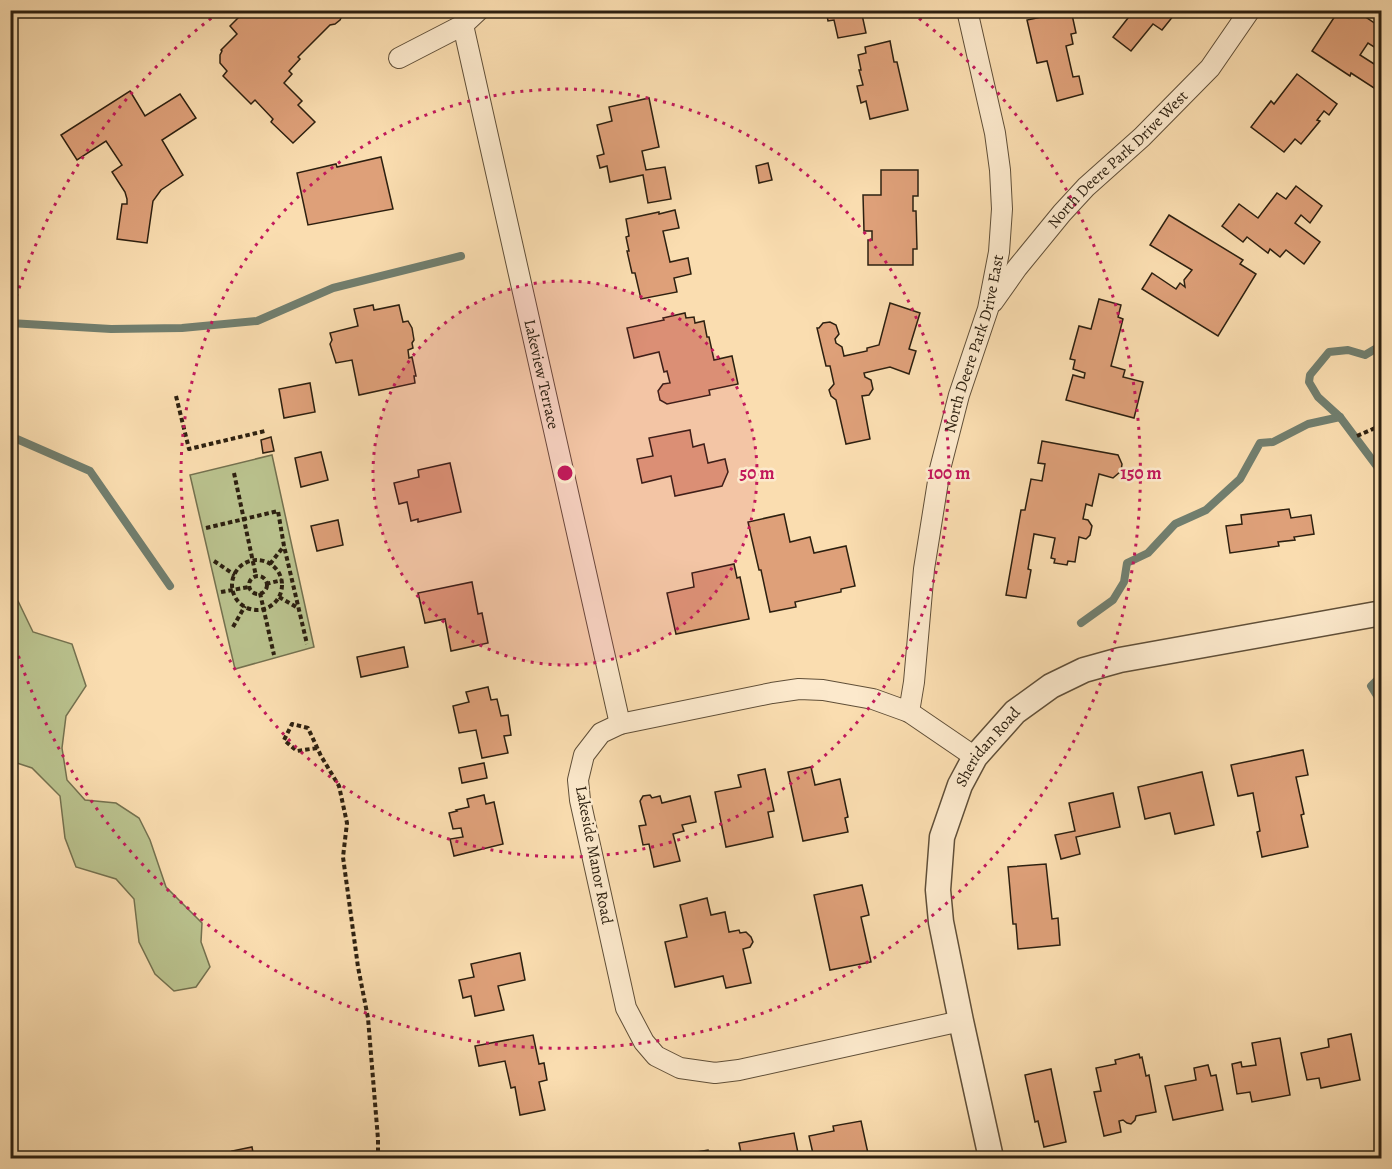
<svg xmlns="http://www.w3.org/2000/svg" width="1392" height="1169" font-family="Alegreya,serif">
	<rect width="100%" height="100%" fill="#faddb0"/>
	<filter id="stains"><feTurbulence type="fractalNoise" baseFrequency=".00333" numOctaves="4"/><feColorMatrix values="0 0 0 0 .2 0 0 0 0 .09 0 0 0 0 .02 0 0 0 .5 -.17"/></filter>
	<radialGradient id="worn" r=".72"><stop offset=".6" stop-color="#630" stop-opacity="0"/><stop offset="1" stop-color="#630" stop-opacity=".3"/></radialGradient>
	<g fill="#bac28e" stroke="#74714f" stroke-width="1.5">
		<path d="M272,455l42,192 -79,22 -45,-194z"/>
		<path d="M11,601h7l15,31 39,12 14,42 -20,30 -4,32 5,32 18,20 31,3 23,15 11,22 16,47 36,36 -1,19 9,25 -14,20 -22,4 -19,-17 -16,-32 -5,-43 -18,-20 -40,-12 -11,-29 -5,-42 -28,-28 -21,-7z"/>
	</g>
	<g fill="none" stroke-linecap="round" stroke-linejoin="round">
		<g stroke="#717e6e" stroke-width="8">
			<path d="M10,323l101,6 71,-1 75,-7 76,-33 128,-32"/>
			<path d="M1382,345l-17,10 -17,-5 -19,2 -19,23 -1,7 9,15 22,20 42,56"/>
			<path d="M10,436l80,35 80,115"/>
			<path d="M1081,623l32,-23 11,-18 3,-19 21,-10 27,-29 31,-14 34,-31 20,-36 13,-1 35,-18 32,-7"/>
			<path d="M1382,675l-11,11 11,18"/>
		</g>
	</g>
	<g fill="#dea079" stroke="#2d2010" stroke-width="1.5">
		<path d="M246,10h99l-5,10 -5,4 -5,1 -32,32 2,2 -11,12 3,3 -8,9 18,18 -4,4 17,17 -22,21 -22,-21 2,-3 -18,-19 -4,4 -28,-28 4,-5 -7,-8v-8l2,-4 -1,-1 16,-16 -7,-8z"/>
		<path d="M826,10h35l5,23 -28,5 -4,-18 -6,1z"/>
		<path d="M1040,10h31l5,23 -5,1 2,10 -7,2 7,31 6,-1 4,18 -26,7 -10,-40 -10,2 -10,-43 15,-3z"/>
		<path d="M1119,10h59l-16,20 -9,-6 -22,27 -18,-14 15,-19z"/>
		<path d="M1339,10h16l24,16 3,-3v29l-14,-9 -8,12 22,14v8l-8,11 -23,-15 -1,3 -38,-25z"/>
		<path d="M890,41l4,21h3l11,48 -38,9 -4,-18 -5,2 -4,-17 6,-1 -4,-15h2l-3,-15 8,-2 -1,-6z"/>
		<path d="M1297,74l40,30 -8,11 -5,-4 -7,9 3,1 -19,23 -6,-5 -11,13 -33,-25 20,-26 3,3z"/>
		<path d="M130,91l15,25 35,-22 16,24 -34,22 21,35 -22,15 -8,11 -6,42 -30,-4 5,-35h5v-5l-2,-7 -13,-20 10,-7 -16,-24 -29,19 -16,-25z"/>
		<path d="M649,98l10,49 -17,4 4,19 19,-3 6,32 -23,4 -5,-28 -33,7 -3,-16 -7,2 -3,-12 7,-2 -7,-29 15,-4 -3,-14z"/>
		<path d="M381,157l12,52 -85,16 -11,-52 39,-9 1,3z"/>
		<path d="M768,163l4,17 -13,3 -3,-17z"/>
		<path d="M881,170h37v26h-5v15h3l1,38h-4v16h-45v-25h4v-9h-8l-1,-36h18z"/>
		<path d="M1296,186l26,20 -12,17 -9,-8 -6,8 25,19 -16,22 -18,-14 -6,7 -10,-8 -2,4 -21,-16 -4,5 -21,-16 17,-22 19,14 19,-25 9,6z"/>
		<path d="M675,210l4,18 -16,3 7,31 18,-4 3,16 -17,4 3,14 -36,7 -6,-26h-3l-5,-22h2l-3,-14 3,-1 -3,-17 33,-7v2z"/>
		<path d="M1169,215l74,45 -3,4 16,10 -38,62 -76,-47 10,-16 24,16 4,-6 5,4 -1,-7 8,-10 -42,-25z"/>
		<path d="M1099,299l22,6 -3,12 5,2 -12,47 14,4 -2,7 20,5 -9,36 -68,-18 7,-25 11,3 1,-5 -12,-4 2,-9 -5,-1 9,-33 12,3z"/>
		<path d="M890,303l30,10 -11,36 7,2 -7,23 -19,-7 -26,6 1,4 6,3 2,9 -4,6 -7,1 8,43 -24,5 -10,-44 -5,-4 -2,-6 5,-6 -4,-18h-4l-9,-38h2l4,-5 7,-1 6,3 3,9 -4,5 1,4 6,4 2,9 23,-5v-3l12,-3z"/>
		<path d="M373,305l1,5 25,-5 4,17 5,-1 4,7 2,12 -2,3 1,5 -5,2 1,8 3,-1 4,19h-2l1,7 -56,12 -7,-35 -16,3 -6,-19 2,-4 -2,-7 28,-7 -4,-17z"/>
		<path d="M685,313l1,5 8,-1 1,6 9,-2 3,16h2l5,23 18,-4 6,28 -29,6 1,5 -43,9 -7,-4 -2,-9 5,-7 7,-1 -3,-12 -3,1 -5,-20 -25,6 -7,-30 37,-8 -1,-2z"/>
		<path d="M310,383l5,29 -31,6 -5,-29z"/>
		<path d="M690,430l3,17 11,-3 4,19 17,-4 3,13 -6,14 -47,10 -4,-20 -29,7 -5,-24 16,-3 -4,-18z"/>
		<path d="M271,437l3,14 -11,2 -2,-13z"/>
		<path d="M1042,441l76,14 4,9 -1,7 -8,7 -14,-4 -7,32 -6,-2 -3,15 5,1 4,6 -2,9 -4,4 -7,-2 -4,25 -7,-1 -1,4 -13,-2 1,-4 -4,-1 4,-20 -21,-4 -6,35 3,1 -5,28 -20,-3 15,-85h4l6,-31 11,2 3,-17 -7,-1z"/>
		<path d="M321,452l7,28 -27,7 -6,-29z"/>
		<path d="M450,463l11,49 -43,10v-3l-7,2 -4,-19 -8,2 -5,-21 25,-6 -1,-7z"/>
		<path d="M1289,509l2,9 20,-3 3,19 -20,3 1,3 -17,2 1,4 -49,7 -4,-27 16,-2 -1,-9z"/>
		<path d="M784,514l6,28 20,-5 4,16 32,-7 9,40 -14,3v3l-46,10 1,5 -26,5 -9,-42h-2l-11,-48z"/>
		<path d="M338,520l5,25 -26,6 -6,-25z"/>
		<path d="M734,564l3,14 3,-1 9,42 -73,15 -9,-41 27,-6 -2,-14z"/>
		<path d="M472,582l6,32 4,-1 6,30 -37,8 -6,-32 -20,4 -7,-30z"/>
		<path d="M404,647l4,20 -47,10 -4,-20z"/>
		<path d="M488,687l3,13 6,-1 4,17 7,-1 3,20 -7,1 4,17 -26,5 -6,-28 -17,3 -6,-27 16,-4 -3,-10z"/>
		<path d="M1303,750l5,25 -12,2 8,37 -3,1 7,32 -46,10 -5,-25 3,-1 -7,-38 -15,3 -7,-31z"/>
		<path d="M484,763l3,15 -25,5 -3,-15z"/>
		<path d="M811,767l4,18 25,-6 8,38 -3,1 3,14 -45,9 -15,-69z"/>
		<path d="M765,769l9,42 -6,1 5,25 -47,10 -11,-55 26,-5 -3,-12z"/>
		<path d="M1202,772l12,53 -39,9 -5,-21 -25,6 -7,-32z"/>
		<path d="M1113,793l7,34 -44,10 4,17 -19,5 -6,-24 20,-4 -6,-28z"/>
		<path d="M484,795l2,9 8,-2 9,42 -49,12 -4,-17 13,-2 -2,-9 -8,1 -4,-16 8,-2 -1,-1 13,-3 -2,-8z"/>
		<path d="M650,795l2,3 8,-2 2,7 28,-7 6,26 -14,3 2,6 -11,3 7,27 -26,6 -5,-23 -6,1 -4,-19 7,-1 -6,-24 3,-5z"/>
		<path d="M1046,864l6,55 6,-1 2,27 -42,4 -2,-25h-3l-5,-57z"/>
		<path d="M862,885l7,30 -8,2 10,45 -41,8 -16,-75z"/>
		<path d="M707,898l4,17 14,-3 4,20 10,-2 1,3 6,-1 5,5 2,5 -3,5 -7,2 8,34 -25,5 -3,-12 -48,11 -10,-45 22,-5 -7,-32z"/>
		<path d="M520,953l5,27 -27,6 6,24 -29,6 -4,-20 -8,2 -4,-18 15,-3 -3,-13z"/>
		<path d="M1351,1034l9,46 -39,8 -2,-10 -12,2 -6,-27 28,-6 -1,-8z"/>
		<path d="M533,1035l6,29 5,-1 3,17 -8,2 6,28 -25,5 -5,-28 -4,1 -6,-27 -26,5 -4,-20z"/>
		<path d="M1280,1038l10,57 -38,7 -2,-10 -13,2 -5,-30 9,-2 1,5 14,-2 -4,-22z"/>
		<path d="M1139,1054l1,4 2,-1 4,19 3,-1 7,37 -20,4 -1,4 -4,4 -4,-1 -4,-3 -4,1 2,11 -17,4 -10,-44 7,-1 -5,-23 20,-4 -1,-4z"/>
		<path d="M1208,1065l3,11 5,-1 7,35 -50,10 -8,-34 31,-6 -2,-12z"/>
		<path d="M1051,1069l15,73 -22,5 -6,-26 -3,1 -10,-47z"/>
		<path d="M861,1121l8,37h-55l-5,-22 25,-5 -1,-5z"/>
		<path d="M794,1133l5,25h-57l-3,-15z"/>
		<path d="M252,1147l2,11h-20l-2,-7z"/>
		<path d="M708,1150l1,8h-49z"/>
	</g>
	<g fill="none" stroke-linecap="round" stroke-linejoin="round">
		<g stroke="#604f38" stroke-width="22">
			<g id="minor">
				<path id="s1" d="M479,10l-16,15 157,699"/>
				<path d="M399,58l64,-33"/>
				<path id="s2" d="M993,302l24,-34 45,-55 24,-26 56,-50 68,-69 40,-58"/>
				<path id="s3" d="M909,712l5,-30 10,-113 16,-100 19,-74 29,-86 11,-57 3,-43 -2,-39 -5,-37 -28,-123"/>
				<path d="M961,1021l-222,49 -24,3 -35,-5 -24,-12 -12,-14 -18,-34 -46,-208 -2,-20 6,-25 17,-22 19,-9 152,-31 27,-4 24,1 50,9 36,13 66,45"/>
			</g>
		</g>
		<g stroke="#604f38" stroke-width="27">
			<g id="tertiary">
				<path id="s4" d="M991,1158l-30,-137 -20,-99 -3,-32 4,-53 18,-52 15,-28 40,-45 36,-26 33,-16 36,-10 262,-47"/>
			</g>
		</g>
		<g stroke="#2d2010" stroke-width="4" stroke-dasharray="4.5 3" stroke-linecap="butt">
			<path d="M176,396l13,53 76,-18"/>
			<path d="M1357,436l25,-11"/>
			<path d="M234,473l22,103"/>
			<path d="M206,528l72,-17 6,35 23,98"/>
			<circle cx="257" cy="585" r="25"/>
			<path d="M214,561l21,14"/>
			<path d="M270,564l14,-18"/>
			<circle cx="258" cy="585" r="9"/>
			<path d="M266,584l16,-4"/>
			<path d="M221,592l28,-5"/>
			<path d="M260,593l14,62"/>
			<path d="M279,597l19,11"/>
			<path d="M233,627l12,-21"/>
			<path d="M317,748l-20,3 -13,-11 8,-16 16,4 13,28 18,30 8,37 -4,34 15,110 10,51 10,121v19"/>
		</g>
		<use href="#minor" stroke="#fce9cc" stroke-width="20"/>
		<use href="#tertiary" stroke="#fce9cc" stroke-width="24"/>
	</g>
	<circle cx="565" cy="473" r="192" fill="#c2185b" fill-opacity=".12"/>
	<g fill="none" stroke="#c2185b" stroke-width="3" stroke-dasharray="3 6">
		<circle cx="565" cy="473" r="192"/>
		<circle cx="565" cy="473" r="384"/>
		<path d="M11 314A576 576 0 0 1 218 13M912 13A576 576 0 1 1 11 632"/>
	</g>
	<g text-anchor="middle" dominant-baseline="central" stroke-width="5" stroke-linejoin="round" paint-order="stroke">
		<g font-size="16" fill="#2d2010" stroke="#fce9cc">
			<text stroke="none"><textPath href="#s2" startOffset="190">North Deere Park Drive West</textPath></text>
			<text stroke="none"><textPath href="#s3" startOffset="375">North Deere Park Drive East</textPath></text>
			<text stroke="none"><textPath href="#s1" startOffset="380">Lakeview Terrace</textPath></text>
			<text stroke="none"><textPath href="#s4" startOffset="429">Sheridan Road</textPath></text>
			<text transform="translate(594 855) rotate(79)">Lakeside Manor Road</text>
		</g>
	</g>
	<circle cx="565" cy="473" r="9" fill="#c2185b" stroke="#fce9cc" stroke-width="3"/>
	<g font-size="18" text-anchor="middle" font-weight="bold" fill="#c2185b" stroke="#fce9cc" stroke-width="5" stroke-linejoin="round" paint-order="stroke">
		<text x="757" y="479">50 m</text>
		<text x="949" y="479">100 m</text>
		<text x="1141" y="479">150 m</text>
	</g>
	<rect width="1392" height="1169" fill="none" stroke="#faddb0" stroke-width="36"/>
	<rect x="12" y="12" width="1368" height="1145" fill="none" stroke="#2d2010" stroke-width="3"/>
	<rect x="18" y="18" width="1356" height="1133" fill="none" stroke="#2d2010" stroke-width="1.5"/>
	<rect width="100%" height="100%" filter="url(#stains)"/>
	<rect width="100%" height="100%" fill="url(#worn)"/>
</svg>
